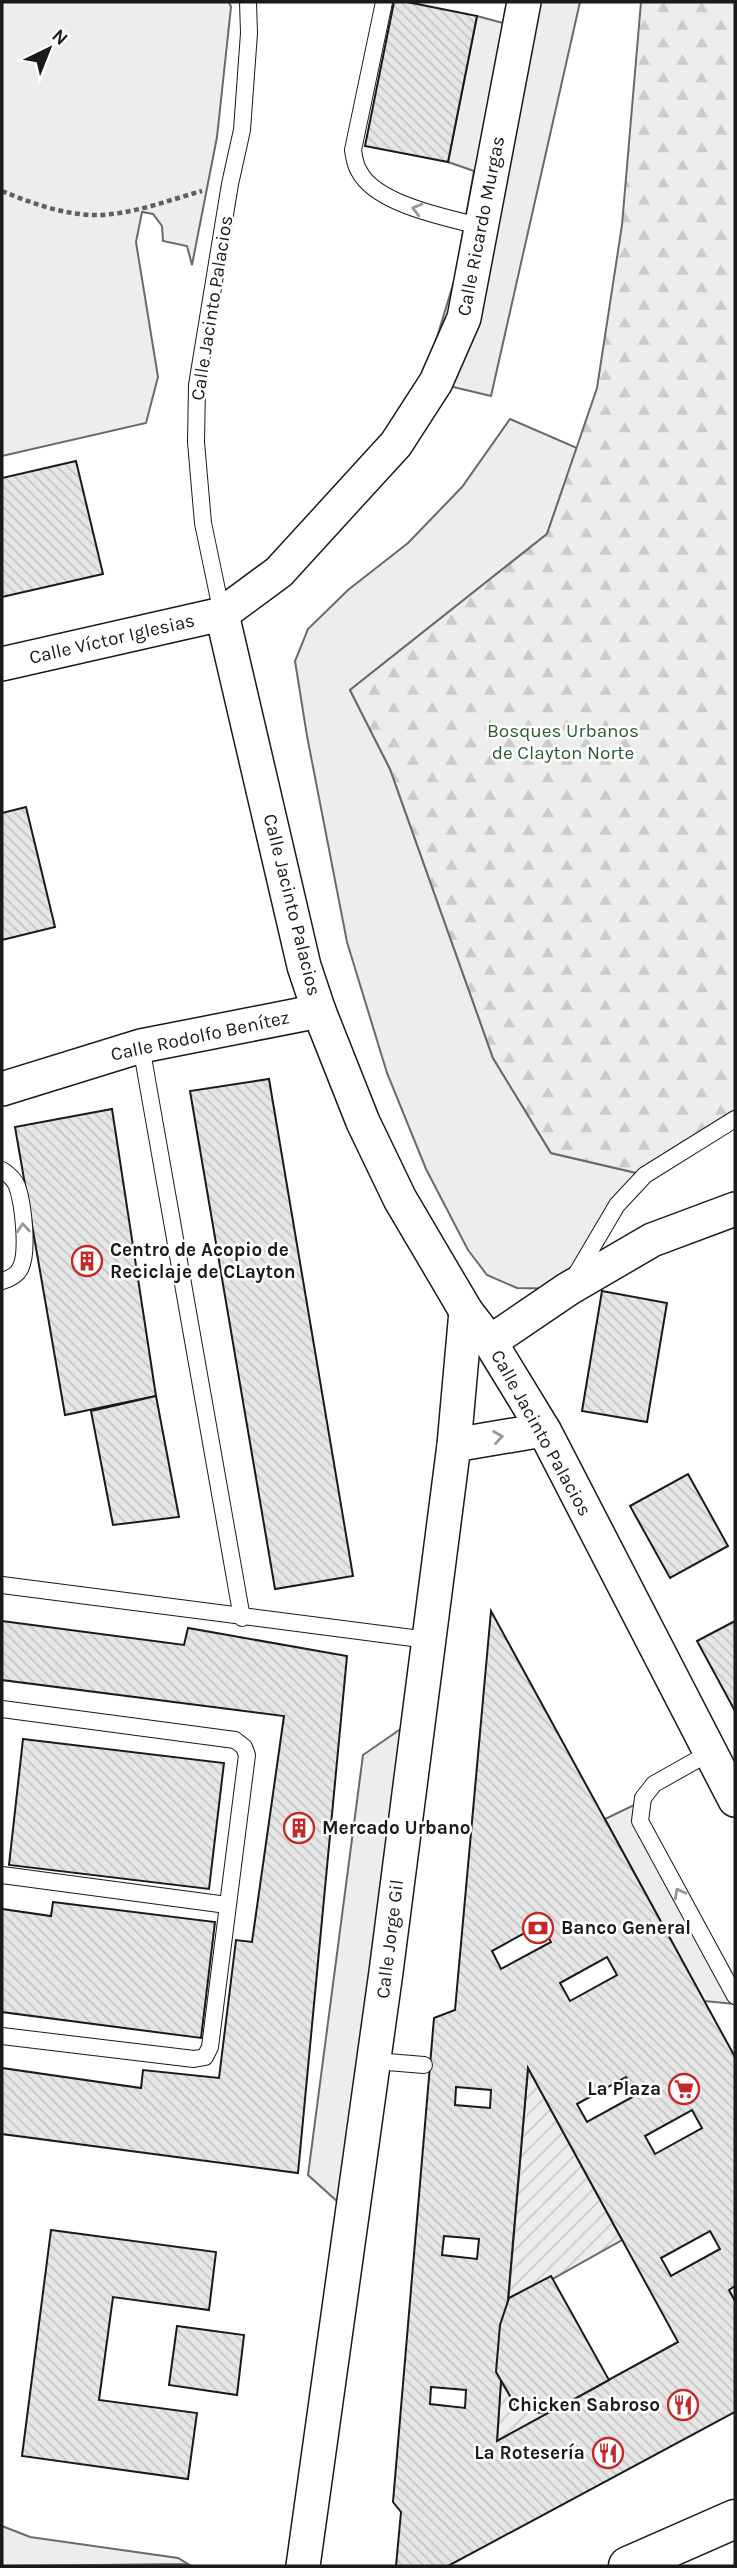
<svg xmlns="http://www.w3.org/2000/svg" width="737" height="2568" font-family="Karla,sans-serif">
	<defs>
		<pattern id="forest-firs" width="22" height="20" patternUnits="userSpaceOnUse" patternTransform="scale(1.75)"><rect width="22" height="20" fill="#ededed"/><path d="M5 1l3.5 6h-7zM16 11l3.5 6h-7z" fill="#cbcbcb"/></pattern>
		<pattern id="garden-furrows" width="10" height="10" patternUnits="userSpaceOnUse" patternTransform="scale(1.75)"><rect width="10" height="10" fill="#ededed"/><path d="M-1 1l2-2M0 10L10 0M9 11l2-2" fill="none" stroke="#cbcbcb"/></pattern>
		<pattern id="building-back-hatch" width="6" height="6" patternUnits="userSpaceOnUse" patternTransform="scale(1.75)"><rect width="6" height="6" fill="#e6e6e6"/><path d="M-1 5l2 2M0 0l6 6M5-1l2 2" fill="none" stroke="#c5c5c5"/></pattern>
	</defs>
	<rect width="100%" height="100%" fill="#fff"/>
	<g fill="#ededed" stroke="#6a6a6a" stroke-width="2">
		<path d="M2,2h227l2,5 -14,130 -25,128 -5,-19 -24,-5 -1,-15 -9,-12 -11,-2 -6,30 22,135 -12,46 -144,33z"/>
		<path d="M507,2h73l-89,394 -67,-16 31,-102 19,-107 -26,-9 29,-146 26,7z"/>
		<path d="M510,419l67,29 -30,86 -197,156 40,79 103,289 58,95 94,22 -77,114 -51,-1 -30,-13 -19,-25 -42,-81 -39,-96 -40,-131 -40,-206 -12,-75 13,-32 40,-39 60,-47 54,-56z"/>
		<path d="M405,1726l-66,477 -31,-28 55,-420z"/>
		<path d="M634,1805l101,191v8l-31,-3 -99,-182z"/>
		<path d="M2,2526l28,11 148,21 10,6 -186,2z"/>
	</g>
	<path fill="url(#forest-firs)" stroke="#6a6a6a" stroke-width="2" d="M641,2h94v1117l-90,56 -94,-22 -58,-95 -103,-289 -40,-79 197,-156 50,-146 25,-163z"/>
	<g fill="url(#garden-furrows)" stroke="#6a6a6a" stroke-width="2">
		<path d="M528,2068l94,172 -114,64z"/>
		<path d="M501,2381l18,30 30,2 -52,28z"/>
	</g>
	<g fill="url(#building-back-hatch)" stroke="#1a1a1a" stroke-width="2" fill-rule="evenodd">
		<path d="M394,2h13l70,14 -29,146 -83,-16z"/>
		<path d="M76,461l27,113 -101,23v-119z"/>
		<path d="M26,807l29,120 -53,13v-127z"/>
		<path d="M269,1079l84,497 -78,13 -85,-498z"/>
		<path d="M112,1109l44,287 -91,19 -50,-288z"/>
		<path d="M602,1291l65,12 -20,119 -65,-11z"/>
		<path d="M156,1396l23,121 -66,8 -22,-114z"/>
		<path d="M688,1474l40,72 -58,32 -40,-72z"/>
		<path d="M491,1611l244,446v229l-6,4 6,11v111l-287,154h-52l5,-54 -8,-10 41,-484 21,-8zM541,1924l10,18 -50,27 -9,-18zM607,1957l10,18 -47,26 -10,-18zM528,2068l150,274 -181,99 4,-60zM626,2077l10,18 -49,27 -10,-18zM456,2087l35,3 -1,18 -35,-3zM692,2110l10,18 -47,26 -10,-18zM710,2231l10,18 -49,27 -10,-18zM444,2236l35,3 -2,20 -35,-4zM431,2387l35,3 -1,18 -35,-4z"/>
		<path d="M2,1621l182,24 4,-17 159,28 -49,517 -296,-39v-66l139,20 2,-18 76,8 17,-138 16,2 32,-226 -282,-36z"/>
		<path d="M735,1621v90l-38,-70z"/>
		<path d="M23,1739l201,24 -15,126 -200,-24z"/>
		<path d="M53,1902l162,20 -14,116 -199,-26v-103l49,7z"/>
		<path d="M51,2230l165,22 -7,58 -96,-13 -14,103 98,13 -9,66 -166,-23z"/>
		<path d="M551,2276l58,104 -60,33 -30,-2 -23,-39 4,-47 9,-27z"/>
		<path d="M177,2326l67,9 -7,60 -68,-10z"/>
	</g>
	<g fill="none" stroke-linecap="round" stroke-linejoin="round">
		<g stroke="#1a1a1a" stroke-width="18">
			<g id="service">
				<path d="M384,2l-31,148c1,7 2,15 6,21 17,34 90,47 124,56"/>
				<path d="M222,614l-19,-91 -7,-81 1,-57 33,-201 12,-54 7,-97 -1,-31"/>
				<path d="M141,1046l101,572"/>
				<path d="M2,1170c6,4 12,9 15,16 6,17 12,67 3,83 -4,7 -11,10 -18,12"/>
				<path d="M574,1278l43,-73 28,-30 90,-56"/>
				<path d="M2,1585l426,55"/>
				<path d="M2,1709l233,31 9,7 3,8 -37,292 -5,10 -11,2 -192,-23"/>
				<path d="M709,1753l-55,31 -11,14 -3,23 95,175"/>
				<path d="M2,1875l225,30"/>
				<path d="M375,2061l49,4"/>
			</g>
		</g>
		<g stroke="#1a1a1a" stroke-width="36">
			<g id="minor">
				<path d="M222,614l82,352 15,45 44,111 37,77 66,112 24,31 55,90 190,368"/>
				<path d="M2,664l220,-50 57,-42 117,-128 40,-62 28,-64 60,-316"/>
				<path d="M2,1089l139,-43 178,-35"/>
				<path d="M490,1342l78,-53 84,-49 83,-31"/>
				<path d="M454,1445l89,-15"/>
				<path d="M303,2566l83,-594 68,-527 12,-134"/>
			</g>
		</g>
		<g stroke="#1a1a1a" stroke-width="41">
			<path id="tertiary" d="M628,2566l107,-47"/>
		</g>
		<path stroke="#5f5f5f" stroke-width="4.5" stroke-dasharray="5 3.5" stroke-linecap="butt" d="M2,191c29,12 62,24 94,24 35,0 73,-15 106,-24"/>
		<use href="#service" stroke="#fff" stroke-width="16"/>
		<use href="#minor" stroke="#fff" stroke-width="33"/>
		<use href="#tertiary" stroke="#fff" stroke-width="38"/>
	</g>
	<defs><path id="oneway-chevron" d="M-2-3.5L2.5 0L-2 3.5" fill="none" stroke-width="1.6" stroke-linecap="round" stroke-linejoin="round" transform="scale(1.75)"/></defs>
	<g stroke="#989898">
		<use href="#oneway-chevron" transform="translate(417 209) rotate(-165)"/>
		<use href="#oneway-chevron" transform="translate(23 1228) rotate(-95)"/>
		<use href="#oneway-chevron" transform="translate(498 1437) rotate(-9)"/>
		<use href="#oneway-chevron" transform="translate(679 1893) rotate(-118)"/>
	</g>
	<defs>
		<g id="building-ring" transform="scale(1.575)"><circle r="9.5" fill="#fff" stroke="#c62828" stroke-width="1.5"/><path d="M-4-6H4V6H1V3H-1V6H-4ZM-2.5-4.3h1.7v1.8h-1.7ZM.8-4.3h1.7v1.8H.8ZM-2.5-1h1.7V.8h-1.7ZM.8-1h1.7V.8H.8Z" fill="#c62828"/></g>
		<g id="bank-ring" transform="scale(1.575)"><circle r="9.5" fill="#fff" stroke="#c62828" stroke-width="1.5"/><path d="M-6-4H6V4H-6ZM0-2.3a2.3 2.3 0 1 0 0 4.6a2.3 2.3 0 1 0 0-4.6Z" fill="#c62828"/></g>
		<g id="supermarket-ring" transform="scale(1.575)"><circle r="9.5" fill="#fff" stroke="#c62828" stroke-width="1.5"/><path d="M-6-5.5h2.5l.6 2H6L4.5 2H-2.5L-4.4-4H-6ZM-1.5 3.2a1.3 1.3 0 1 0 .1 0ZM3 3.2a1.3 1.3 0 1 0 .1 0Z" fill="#c62828"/></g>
		<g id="restaurant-ring" transform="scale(1.575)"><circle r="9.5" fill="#fff" stroke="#c62828" stroke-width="1.5"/><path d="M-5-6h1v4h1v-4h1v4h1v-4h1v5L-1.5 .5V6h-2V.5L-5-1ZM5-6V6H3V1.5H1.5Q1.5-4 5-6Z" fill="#c62828"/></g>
	</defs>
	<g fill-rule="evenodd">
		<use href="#building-ring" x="87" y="1261"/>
		<use href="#building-ring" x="299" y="1828"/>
		<use href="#bank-ring" x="538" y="1928"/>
		<use href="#supermarket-ring" x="684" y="2089"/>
		<use href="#restaurant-ring" x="683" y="2405"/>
		<use href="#restaurant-ring" x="608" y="2453"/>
	</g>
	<g text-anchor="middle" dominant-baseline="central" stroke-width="5" stroke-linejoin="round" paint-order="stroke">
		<g font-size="19" fill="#1a1a1a" stroke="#fff">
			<text transform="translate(481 226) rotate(-79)">Calle Ricardo Murgas</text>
			<text transform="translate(212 308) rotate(-81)">Calle Jacinto Palacios</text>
			<text transform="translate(112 639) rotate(-13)">Calle Víctor Iglesias</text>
			<text transform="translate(292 905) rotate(76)">Calle Jacinto Palacios</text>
			<text transform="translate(200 1036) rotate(-12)">Calle Rodolfo Benítez</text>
			<text transform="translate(541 1433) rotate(61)">Calle Jacinto Palacios</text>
			<text transform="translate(390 1939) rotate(-83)">Calle Jorge Gil</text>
		</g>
		<g font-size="19" fill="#2b5a34" stroke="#fff">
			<text x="563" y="731">Bosques Urbanos<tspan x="563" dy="22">de Clayton Norte</tspan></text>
		</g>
		<g font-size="19" font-weight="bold" fill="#1a1a1a" stroke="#fff" text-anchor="start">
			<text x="110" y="1250">Centro de Acopio de<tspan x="110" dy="22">Reciclaje de CLayton</tspan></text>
			<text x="322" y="1828">Mercado Urbano</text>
			<text x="561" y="1928">Banco General</text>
			<text x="661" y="2089" text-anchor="end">La Plaza</text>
			<text x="660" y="2405" text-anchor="end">Chicken Sabroso</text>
			<text x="585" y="2453" text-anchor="end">La Rotesería</text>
		</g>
	</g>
	<rect width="737" height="2568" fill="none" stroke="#1a1a1a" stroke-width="7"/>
	<g transform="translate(49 49) rotate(43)" stroke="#ffffff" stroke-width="5" paint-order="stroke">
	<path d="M0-5L12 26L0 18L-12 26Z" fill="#1a1a1a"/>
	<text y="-10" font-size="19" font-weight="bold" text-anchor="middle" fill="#1a1a1a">N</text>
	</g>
</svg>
